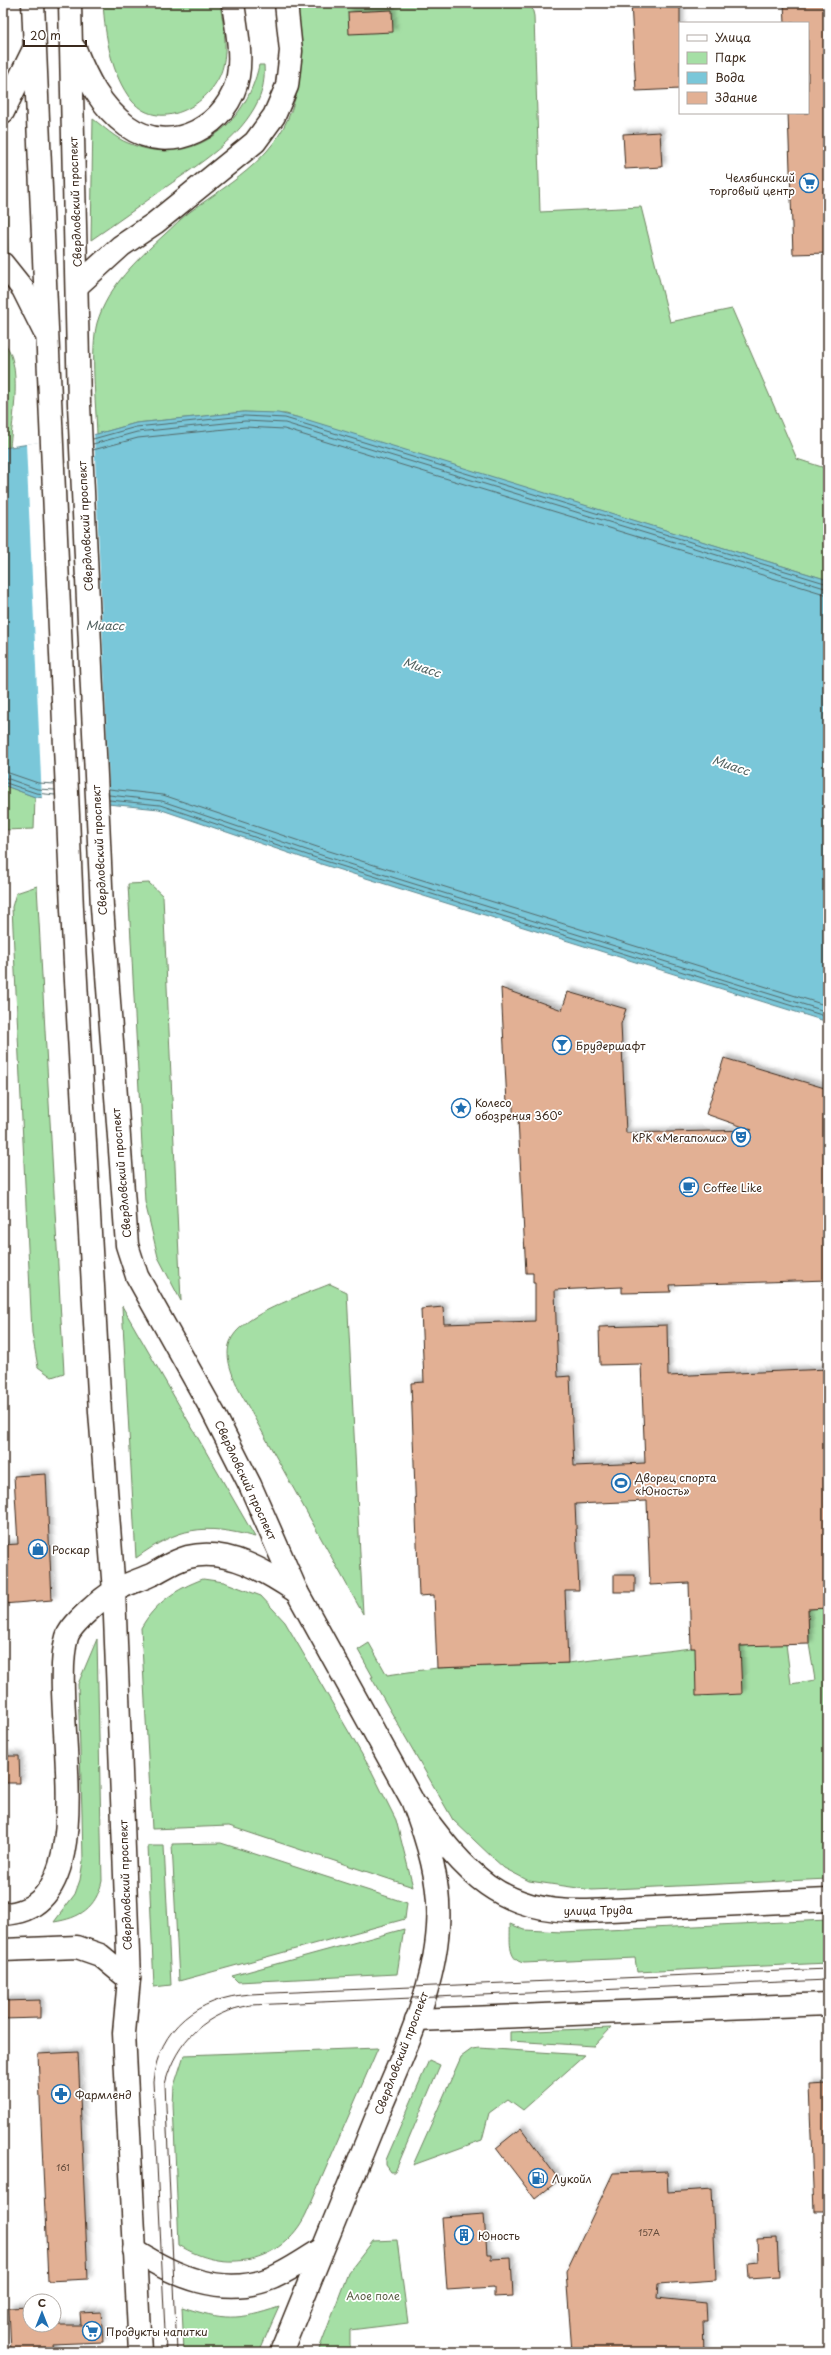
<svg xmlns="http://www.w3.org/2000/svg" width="831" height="2355" font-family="'Playpen Sans',sans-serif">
	<defs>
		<filter id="shadow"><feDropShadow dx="3.5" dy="-3.5" stdDeviation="2" flood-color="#0004"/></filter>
	</defs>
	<rect width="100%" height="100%" fill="#fff"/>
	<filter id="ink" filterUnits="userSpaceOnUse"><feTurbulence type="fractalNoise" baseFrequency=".025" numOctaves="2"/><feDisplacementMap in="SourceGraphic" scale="8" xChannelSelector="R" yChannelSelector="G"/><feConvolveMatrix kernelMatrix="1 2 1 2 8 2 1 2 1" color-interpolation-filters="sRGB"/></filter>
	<g filter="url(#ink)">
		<g fill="#a5dfa5" stroke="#708462">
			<path d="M103,3h117c3,21 8,42 3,63 -8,36 -62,69 -91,35 -21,-26 -27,-66 -29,-98z"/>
			<path d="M292,3h239l3,13 6,196 101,-5 29,115 62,-13 65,150 31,10v111l-542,-166 -42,-2 -108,11 -39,11c-1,-29 -7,-85 0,-111 11,-37 40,-63 67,-88 9,-8 17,-17 27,-24 45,-32 88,-55 104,-112 8,-30 0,-66 -3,-96z"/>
			<path d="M259,65h5c1,13 -1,25 -6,36 -18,38 -59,63 -92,86 -25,18 -50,36 -75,53l2,-121c11,8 22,19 35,24 62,26 118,-16 131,-78z"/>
			<path d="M5,134l3,121 -5,-6z"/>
			<path d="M3,341c21,23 9,78 7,107h-7z"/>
			<path d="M3,785l32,12 -1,32 -31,1z"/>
			<path d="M149,883l14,13 18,405 -23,-44 -13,-55 -17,-318z"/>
			<path d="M37,886l27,487 -12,4 -14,-10 -6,-34 -20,-426 4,-14z"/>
			<path d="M330,1284l17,8 16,322 -124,-224c-6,-14 -15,-32 -9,-48 9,-27 74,-47 100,-58z"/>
			<path d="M122,1306l133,231c-52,-14 -76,-10 -119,21z"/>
			<path d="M203,1579l21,3 37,14 24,26 86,148 25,50 17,67 -184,-61 -77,3 -11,-201c14,-25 35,-39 62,-49z"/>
			<path d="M828,1608v271l-236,11 -63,-9 -25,-13 -10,-9 -41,-39 -82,-143h2l-15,-27 11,-7 18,32 50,-7 131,-5 123,-15 95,-4 5,40 24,-4 -6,-36 -1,-35z"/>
			<path d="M97,1639l5,242c-6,27 -22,37 -48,41l21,-28 5,-14 3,-19 -1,-47 -4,-130z"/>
			<path d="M221,1843l186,60 -2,16 -226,62 -7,-137z"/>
			<path d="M148,1846h16l7,139 -17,2z"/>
			<path d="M828,1920v43l-191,9 -2,-14 -111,5c-18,-3 -13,-25 -14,-39l15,6 37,2z"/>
			<path d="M404,1929l-7,45 -159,8 -6,-6z"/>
			<path d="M611,2028l-17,18 -84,-5v-9z"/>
			<path d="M378,2048l-72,166c-24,50 -82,60 -127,31l-6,-141 1,-18 10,-31z"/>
			<path d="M479,2048l106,7 -62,55 -15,-11 -19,14 -7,27 -69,25 48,-108 11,-8z"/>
			<path d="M429,2060l11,5 -45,107h-4l-5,-7v-5z"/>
			<path d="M397,2240l11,83 -58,7v22h-32l30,-79 25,-32z"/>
			<path d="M182,2307c41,13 56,14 97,0l-20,45h-75z"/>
		</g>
		<path fill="#7ac7d9" stroke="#61888e" d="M244,412l34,1 27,6 523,161v442l-507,-158 -162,-55 -124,-12 -32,-12v-337l94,-14 39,-11z"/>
		<path fill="#fff" d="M94,433l16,374 -68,-7 -16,-356z"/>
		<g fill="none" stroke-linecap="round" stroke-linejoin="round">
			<g stroke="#546969" stroke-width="1">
				<path d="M93,439l43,-12 108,-11 41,2 543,166"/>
				<path d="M93,444l44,-12 108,-11 40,2 543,166"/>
				<path d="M93,450l45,-12 107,-11 39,2 544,166"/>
				<path d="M3,771l35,12 17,1"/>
				<path d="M3,777l34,12 18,1"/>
				<path d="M3,782l33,11 19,2"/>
				<path d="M109,789l54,6 163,55 502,156"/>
				<path d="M109,795l53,6 162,55 504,156"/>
				<path d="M109,800l51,5 162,55 506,157"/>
			</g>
		</g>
		<g fill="#e2b094" stroke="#3b2a1e" filter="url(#shadow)">
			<path d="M631,3h49v86l-44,2z"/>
			<path d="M784,3h44v250l-35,1 -5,-141h20v-90h-23z"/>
			<path d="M392,10l1,22 -44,2 -1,-22z"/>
			<path d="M660,132l2,35 -37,2 -2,-35z"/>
			<path d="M501,988l61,22 6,-18 58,17 -5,15 5,109 126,-3 -46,-16 18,-56 104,31v191l-158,5 1,7 -49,1v-6l-67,3 3,87 12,-1 4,90 71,-3 -4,-99 -41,1 -1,-38 68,-2 1,51 160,-7v239l-20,1 1,35 -69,2 2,48 -46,2 -1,-48h-4l-2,-65 -39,2 -3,-84 -72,3 4,86h-14l3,73 -131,5 -3,-73 -15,1 -8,-213 13,-1 -3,-73 22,-2 1,17 91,-3v-38h-2v-10h-7l-8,-154h-5v-16h-6z"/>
			<path d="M46,1474l6,126 -49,4v-59l15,-1 -4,-68z"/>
			<rect x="614" y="1575" width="21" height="17"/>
			<path d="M3,1756h16l1,27h-17z"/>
			<path d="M40,2000v18l-37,1v-18z"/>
			<path d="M78,2052l10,227 -40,2 -10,-227z"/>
			<path d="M828,2084v128h-14l-5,-127z"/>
			<path d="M521,2128l38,52 -24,19 -39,-51z"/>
			<path d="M667,2171l1,21 44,-3 4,91 -58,4 -1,14 49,5 1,19h-4l1,30h-132l-6,-80 47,-99z"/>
			<path d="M484,2214l3,40h4v5l20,-1 2,38 -19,1v-10l-47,3 -5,-73z"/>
			<path d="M777,2238l2,39 -30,2 -1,-16 10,-1 -1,-23z"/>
			<path d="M30,2307v18h51l-1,-12 21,-1 2,30 -51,2 1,8h-42l-2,-44z"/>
		</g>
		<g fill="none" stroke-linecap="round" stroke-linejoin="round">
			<g stroke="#3b2a1e" stroke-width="25">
				<g id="secondary">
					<path d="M417,1807c50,67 81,106 171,104l240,-11"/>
					<path d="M416,2020l412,-16"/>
				</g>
			</g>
			<g stroke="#3b2a1e" stroke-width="25">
				<g id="primary">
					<path d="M33,3l39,906 28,503 14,179 15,388 -5,54 16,319"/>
					<path d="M70,3l9,401 23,503 25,338 10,31 76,136 37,73 47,107 115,208c16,41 29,83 26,127 -4,66 -36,129 -61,189 -32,79 -64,157 -96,236"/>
					<path d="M75,49c12,30 26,58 52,77 44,32 103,-1 111,-50 4,-24 -2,-50 -5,-73"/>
					<path d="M3,112l30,-61"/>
					<path d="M3,264l20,25 21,42"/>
					<path d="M78,285l43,-39 34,-23 100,-81 19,-26 13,-30 4,-35 -5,-48"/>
					<path d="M3,1914c107,-4 44,-212 64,-277 4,-13 35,-39 47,-46 12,-7 26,-11 39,-17 11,-6 23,-14 35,-17 39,-10 79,15 109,35"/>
					<path d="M3,1950l74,-3 23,8 29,24"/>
					<path d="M134,2250c40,26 89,48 138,28 17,-7 34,-19 50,-29"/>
				</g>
			</g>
			<use href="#secondary" stroke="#fff" stroke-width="22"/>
			<use href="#primary" stroke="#fff" stroke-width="22"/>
			<g stroke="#3b2a1e" stroke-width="1">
				<path d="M166,2352l-13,-271c6,-54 45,-83 97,-87l578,-25"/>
				<path d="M177,2352l-12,-268c11,-44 42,-72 86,-79l577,-25"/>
			</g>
		</g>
	</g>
	<defs>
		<g id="supermarket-ring" transform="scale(1)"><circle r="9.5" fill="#fff" stroke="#1f6fb2" stroke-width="1.5"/><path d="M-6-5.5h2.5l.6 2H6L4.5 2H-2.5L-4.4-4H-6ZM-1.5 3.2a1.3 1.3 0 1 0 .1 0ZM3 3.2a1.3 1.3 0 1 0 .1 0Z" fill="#1f6fb2"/></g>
		<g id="bar-ring" transform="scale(1)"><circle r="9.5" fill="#fff" stroke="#1f6fb2" stroke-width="1.5"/><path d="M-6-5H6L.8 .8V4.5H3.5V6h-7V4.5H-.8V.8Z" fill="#1f6fb2"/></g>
		<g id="sight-ring" transform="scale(1)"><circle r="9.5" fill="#fff" stroke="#1f6fb2" stroke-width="1.5"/><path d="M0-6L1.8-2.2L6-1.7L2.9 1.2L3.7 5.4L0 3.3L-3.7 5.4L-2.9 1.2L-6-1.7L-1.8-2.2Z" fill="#1f6fb2"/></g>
		<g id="theatre-ring" transform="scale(1)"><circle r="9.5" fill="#fff" stroke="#1f6fb2" stroke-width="1.5"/><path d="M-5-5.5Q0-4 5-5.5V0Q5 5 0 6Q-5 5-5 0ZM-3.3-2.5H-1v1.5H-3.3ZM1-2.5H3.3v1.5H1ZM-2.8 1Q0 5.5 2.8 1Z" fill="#1f6fb2"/></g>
		<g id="cafe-ring" transform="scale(1)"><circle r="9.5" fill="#fff" stroke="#1f6fb2" stroke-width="1.5"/><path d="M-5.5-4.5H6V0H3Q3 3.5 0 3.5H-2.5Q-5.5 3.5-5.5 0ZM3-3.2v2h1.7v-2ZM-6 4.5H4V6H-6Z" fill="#1f6fb2"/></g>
		<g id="stadium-ring" transform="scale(1)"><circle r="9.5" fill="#fff" stroke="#1f6fb2" stroke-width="1.5"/><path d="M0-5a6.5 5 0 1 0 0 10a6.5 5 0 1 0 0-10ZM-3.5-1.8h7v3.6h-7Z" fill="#1f6fb2"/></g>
		<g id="shop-ring" transform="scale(1)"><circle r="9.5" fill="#fff" stroke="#1f6fb2" stroke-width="1.5"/><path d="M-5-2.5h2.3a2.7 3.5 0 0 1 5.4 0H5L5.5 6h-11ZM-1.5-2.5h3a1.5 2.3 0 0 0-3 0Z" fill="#1f6fb2"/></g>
		<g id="pharmacy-ring" transform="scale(1)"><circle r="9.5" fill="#fff" stroke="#1f6fb2" stroke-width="1.5"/><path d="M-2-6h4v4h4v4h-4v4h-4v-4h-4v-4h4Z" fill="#1f6fb2"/></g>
		<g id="fuel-ring" transform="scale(1)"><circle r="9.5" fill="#fff" stroke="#1f6fb2" stroke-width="1.5"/><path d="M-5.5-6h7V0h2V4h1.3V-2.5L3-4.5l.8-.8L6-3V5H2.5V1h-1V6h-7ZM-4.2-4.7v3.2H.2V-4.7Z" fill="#1f6fb2"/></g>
		<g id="building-ring" transform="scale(1)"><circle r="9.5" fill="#fff" stroke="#1f6fb2" stroke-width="1.5"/><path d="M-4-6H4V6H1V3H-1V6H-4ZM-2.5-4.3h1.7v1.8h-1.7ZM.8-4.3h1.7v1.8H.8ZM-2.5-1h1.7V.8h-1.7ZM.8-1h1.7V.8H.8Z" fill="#1f6fb2"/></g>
	</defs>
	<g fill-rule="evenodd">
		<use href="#supermarket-ring" x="809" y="183"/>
		<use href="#bar-ring" x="562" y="1045"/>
		<use href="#sight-ring" x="461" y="1108"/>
		<use href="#theatre-ring" x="741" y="1137"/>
		<use href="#cafe-ring" x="689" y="1187"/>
		<use href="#stadium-ring" x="621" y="1483"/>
		<use href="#shop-ring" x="38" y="1549"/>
		<use href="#pharmacy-ring" x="61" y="2094"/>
		<use href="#fuel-ring" x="538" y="2178"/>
		<use href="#building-ring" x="464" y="2235"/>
		<use href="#supermarket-ring" x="92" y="2331"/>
	</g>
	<g text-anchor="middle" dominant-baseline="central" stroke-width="3.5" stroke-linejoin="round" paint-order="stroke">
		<g font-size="9" fill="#654c3c">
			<text x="63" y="2167">161</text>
			<text x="649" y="2232">157А</text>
		</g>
		<g font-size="11" fill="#3b2a1e" stroke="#fff" text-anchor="start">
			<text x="795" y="177" text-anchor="end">Челябинский<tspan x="795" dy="13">торговый центр</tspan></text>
			<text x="576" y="1045">Брудершафт</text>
			<text x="475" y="1102">Колесо<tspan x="475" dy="13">обозрения 360°</tspan></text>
			<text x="727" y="1137" text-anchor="end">КРК «Мегаполис»</text>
			<text x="703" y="1187">Coffee Like</text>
			<text x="635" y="1477">Дворец спорта<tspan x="635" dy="13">«Юность»</tspan></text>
			<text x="52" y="1549">Роскар</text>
			<text x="75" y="2094">Фармленд</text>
			<text x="552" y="2178">Лукойл</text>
			<text x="478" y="2235">Юность</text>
			<text x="106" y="2331">Продукты напитки</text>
		</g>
		<g font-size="11" fill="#3b2a1e" stroke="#fff">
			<text transform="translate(75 202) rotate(-92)">Свердловский проспект</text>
			<text transform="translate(85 526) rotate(-93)">Свердловский проспект</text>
			<text transform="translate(99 850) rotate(-93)">Свердловский проспект</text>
			<text transform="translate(121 1173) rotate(-95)">Свердловский проспект</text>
			<text transform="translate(246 1480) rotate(65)">Свердловский проспект</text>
			<text transform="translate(125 1885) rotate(-92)">Свердловский проспект</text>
			<text transform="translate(598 1910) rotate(-1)">улица Труда</text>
			<text transform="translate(401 2053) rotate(-69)">Свердловский проспект</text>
		</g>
		<g font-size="11" fill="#5b6046" stroke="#fff">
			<text x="373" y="2295">Алое поле</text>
		</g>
		<g font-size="12" font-style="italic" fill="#51615f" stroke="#fff">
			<text transform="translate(105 625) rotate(1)">Миасс</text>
			<text transform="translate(422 667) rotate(18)">Миасс</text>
			<text transform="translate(731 765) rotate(18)">Миасс</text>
		</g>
	</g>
	<rect width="831" height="2355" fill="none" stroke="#fff" stroke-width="16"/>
	<rect x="8" y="8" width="815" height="2339" fill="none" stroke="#3b2a1e" stroke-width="1.5" filter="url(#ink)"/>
	<rect x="679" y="22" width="130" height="92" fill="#ffffff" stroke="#b1aaa5"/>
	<rect x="687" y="35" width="20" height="6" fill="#ffffff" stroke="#b1aaa5"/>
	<text x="715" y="42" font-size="12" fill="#3b2a1e">Улица</text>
	<rect x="687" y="52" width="20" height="12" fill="#a5dfa5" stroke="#b1aaa5"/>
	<text x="715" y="62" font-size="12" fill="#3b2a1e">Парк</text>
	<rect x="687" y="72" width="20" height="12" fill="#7ac7d9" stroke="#b1aaa5"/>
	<text x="715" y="82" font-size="12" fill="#3b2a1e">Вода</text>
	<rect x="687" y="92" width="20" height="12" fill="#e2b094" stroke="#b1aaa5"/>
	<text x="715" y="102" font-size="12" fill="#3b2a1e">Здание</text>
	<g transform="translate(42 2313)"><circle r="19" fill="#ffffff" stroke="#b1aaa5"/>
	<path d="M0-3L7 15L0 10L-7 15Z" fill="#1f6fb2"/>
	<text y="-6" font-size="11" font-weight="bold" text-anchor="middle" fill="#3b2a1e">С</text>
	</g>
	<path d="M24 40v6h62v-6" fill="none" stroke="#3b2a1e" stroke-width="2"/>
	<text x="30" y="40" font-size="12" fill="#3b2a1e" stroke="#ffffff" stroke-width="3" paint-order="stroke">20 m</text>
</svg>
